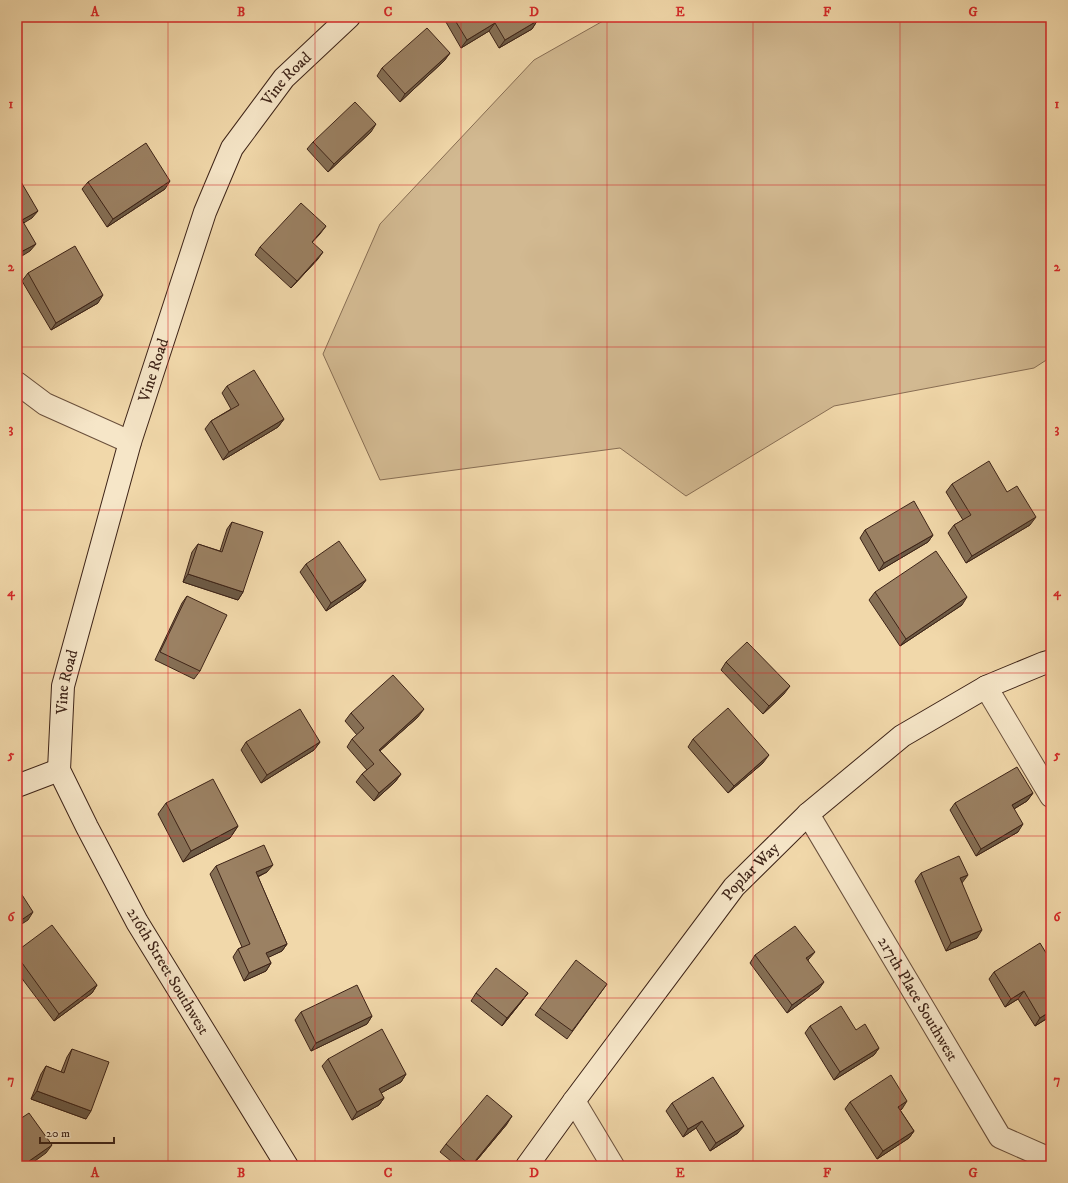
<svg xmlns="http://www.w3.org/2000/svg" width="1068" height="1183" font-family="'IM FELL DW Pica',serif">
	<rect width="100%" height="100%" fill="#f1d8aa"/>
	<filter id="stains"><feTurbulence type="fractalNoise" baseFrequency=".005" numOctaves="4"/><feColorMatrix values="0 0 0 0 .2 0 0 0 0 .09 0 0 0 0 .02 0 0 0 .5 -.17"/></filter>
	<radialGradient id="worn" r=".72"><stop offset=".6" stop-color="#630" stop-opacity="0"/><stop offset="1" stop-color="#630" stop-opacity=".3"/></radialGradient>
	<path fill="#d2b991" stroke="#886e54" d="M610,17h441v340l-17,11 -200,38 -148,90 -66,-48 -240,32 -57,-126 57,-130 154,-164z"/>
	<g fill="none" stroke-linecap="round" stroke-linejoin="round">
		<g stroke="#6a503c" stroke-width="24">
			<g id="street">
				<path d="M17,383l28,21 85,38"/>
				<path d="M986,687l65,109"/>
				<path id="s1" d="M808,814l192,323 50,22"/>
				<path d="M574,1101l39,65"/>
			</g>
		</g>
		<g stroke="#3d2317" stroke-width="24">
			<g id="secondary">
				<path d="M17,786l42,-16"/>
				<path id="s2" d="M287,1166l-150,-244 -50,-95 -28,-57 4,-84 67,-244 75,-230 27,-64 52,-70 65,-61"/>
				<path id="s3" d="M527,1166l47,-65 160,-214 74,-73 94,-78 84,-49 58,-24 7,-2"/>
			</g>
		</g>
		<use href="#street" stroke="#f6e6c8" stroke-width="22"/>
		<use href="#secondary" stroke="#f6e6c8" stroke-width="22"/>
	</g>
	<g fill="#856f55" stroke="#3d2317">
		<path d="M443,17h92l2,4 -5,8 -33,19 -10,-17 -28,17z"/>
		<path d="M450,53l-6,8 -44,41 -23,-26 5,-8z"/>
		<path d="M371,132l-43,40 -21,-23 6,-7z"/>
		<path d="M88,182l77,7 -58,38 -25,-38z"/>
		<path d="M320,234l-8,8 6,17 -27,29 -36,-33 5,-8z"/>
		<path d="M28,273l70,30 -47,27 -29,-49z"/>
		<path d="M227,386l57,33 -6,8 -55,33 -18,-31 6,-8 20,-12 -9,-16z"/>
		<path d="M952,484l55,8 23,33 -64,38 -18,-30 6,-8 9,-5 -17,-28z"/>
		<path d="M232,522l11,70 -5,8 -55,-18 9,-30 6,-8 22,7 7,-22z"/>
		<path d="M865,530l68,5 -5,7 -49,29 -19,-33z"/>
		<path d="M306,564l60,16 -6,8 -34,23 -26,-39z"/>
		<path d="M875,592l87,13 -62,41 -31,-46z"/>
		<path d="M187,596l13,75 -6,8 -39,-19 27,-57z"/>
		<path d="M726,662l58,32 -21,20 -42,-44z"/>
		<path d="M351,713l67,4 -38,34 21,23 -6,8 -21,19 -18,-19 6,-8 5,-4 -20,-23 5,-8 5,-4 -12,-14z"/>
		<path d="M1051,738v10l-3,-5z"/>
		<path d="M693,739l70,24 -35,30 -40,-46z"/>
		<path d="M246,742h74l-6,8 -53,33 -20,-33z"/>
		<path d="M1033,793l-6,8 -13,8 4,23 -42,24 -26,-46 5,-7z"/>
		<path d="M166,803l72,23 -8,12 -47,24 -25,-48z"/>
		<path d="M216,866l51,6 -9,5 29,67 -5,7 -14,6 3,6 -5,8 -22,10 -11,-24 5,-8 4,-2 -32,-73z"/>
		<path d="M921,873l41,10 15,55 -31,13 -31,-70z"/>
		<path d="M17,951l80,34 -5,8 -38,28 -37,-49z"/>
		<path d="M755,955l54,4 -1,1 11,29 -32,24 -37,-50z"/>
		<path d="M1051,961v55l-16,10 -17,-27 -13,8 -16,-28 5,-7z"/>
		<path d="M607,984l-40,55 -32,-24 5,-7z"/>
		<path d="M476,993h52l-6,8 -20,25 -31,-25z"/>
		<path d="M301,1012l71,4 -5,8 -56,27 -16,-31z"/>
		<path d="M810,1026l46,4 23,18 -5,7 -40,25 -29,-47z"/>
		<path d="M72,1049l14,70 -55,-20 10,-25 5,-8 15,6 6,-15z"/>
		<path d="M328,1059l78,15 -5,8 -20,11 3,5 -5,7 -27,15 -30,-54z"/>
		<path d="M850,1102l52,7 -2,1 14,21 -5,7 -32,21 -32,-50z"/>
		<path d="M672,1103l66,30 -28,18 -14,-23 -13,9 -17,-26z"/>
		<path d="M507,1124l-35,42h-15l-17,-14 6,-8z"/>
	</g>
	<g fill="#6c5a45" stroke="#3d2317">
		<path d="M537,21l-5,8 -33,19 6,-8z"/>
		<path d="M495,23l-6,8 -28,17 6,-8z"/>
		<path d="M450,53l-6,8 -44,41 5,-8z"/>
		<path d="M376,124l-5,8 -43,40 6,-8z"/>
		<path d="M170,181l-5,8 -58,38 6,-8z"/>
		<path d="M38,211l-6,7 -15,9 5,-7z"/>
		<path d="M326,226l-6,8 -14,15 6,-7z"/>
		<path d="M36,244l-6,7 -13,8v-5z"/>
		<path d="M323,252l-5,7 -27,29 6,-7z"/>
		<path d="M103,295l-5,8 -47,27 5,-7z"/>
		<path d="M284,419l-6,8 -55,33 6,-8z"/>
		<path d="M1036,517l-6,8 -64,38 6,-7z"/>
		<path d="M933,535l-5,7 -49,29 5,-8z"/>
		<path d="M188,574l55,18 -5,8 -55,-18z"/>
		<path d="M366,580l-6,8 -34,23 5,-8z"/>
		<path d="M967,597l-5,8 -62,41 6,-7z"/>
		<path d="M790,686l-6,8 -21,20 6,-8z"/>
		<path d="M424,709l-6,8 -45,40 6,-7z"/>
		<path d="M320,742l-6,8 -53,33 6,-8z"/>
		<path d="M769,755l-6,8 -35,30 6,-7z"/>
		<path d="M401,774l-6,8 -21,19 5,-8z"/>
		<path d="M1033,793l-6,8 -20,12 5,-8z"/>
		<path d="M1023,824l-5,8 -42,24 5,-7z"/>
		<path d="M238,826l-8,12 -47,24 8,-11z"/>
		<path d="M273,865l-6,7 -17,8 6,-8z"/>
		<path d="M968,875l-6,8 -2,-5z"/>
		<path d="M33,912l-5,8 -11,7v-4z"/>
		<path d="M982,930l-5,8 -31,13 5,-8z"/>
		<path d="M287,944l-5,7 -21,10 5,-8z"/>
		<path d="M815,952l-6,7 -8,7 5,-8z"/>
		<path d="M271,963l-5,8 -22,10 5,-8z"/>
		<path d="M824,982l-5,7 -32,24 5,-8z"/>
		<path d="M97,985l-5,8 -38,28 5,-7z"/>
		<path d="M1024,991l-6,8 -13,8 6,-8z"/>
		<path d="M528,993l-6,8 -20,25 5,-8z"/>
		<path d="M1051,1011v5l-16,10 5,-8z"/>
		<path d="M372,1016l-5,8 -56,27 5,-8z"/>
		<path d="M879,1048l-5,7 -40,25 6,-8z"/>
		<path d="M406,1074l-5,8 -27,15 5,-8z"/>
		<path d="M37,1091l54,20 -5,8 -55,-20z"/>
		<path d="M384,1098l-5,7 -27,15 5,-8z"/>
		<path d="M907,1101l-5,8 -9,5 5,-7z"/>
		<path d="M512,1116l-5,8 -35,42h-1z"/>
		<path d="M702,1121l-6,7 -13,9 5,-8z"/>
		<path d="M744,1126l-6,7 -28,18 6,-8z"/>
		<path d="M914,1131l-5,7 -32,21 6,-8z"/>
		<path d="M52,1145l-6,8 -18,13h-6z"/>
	</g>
	<g fill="#9b8163" stroke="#3d2317">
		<path d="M453,17h82l2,4 -32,19 -10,-17 -28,17z"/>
		<path d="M427,28l23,25 -45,41 -23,-26z"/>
		<path d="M355,102l21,22 -42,40 -21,-22z"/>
		<path d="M146,143l24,38 -57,38 -25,-37z"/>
		<path d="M17,175l21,36 -16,9 14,24 -19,10z"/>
		<path d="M301,203l25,23 -14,16 11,10 -26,29 -37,-34z"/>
		<path d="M75,246l28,49 -47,28 -28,-50z"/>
		<path d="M254,370l30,49 -55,33 -18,-31 28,-16 -12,-19z"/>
		<path d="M989,461l18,31 10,-6 19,31 -64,39 -18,-31 17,-10 -19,-31z"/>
		<path d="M914,501l19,34 -49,28 -19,-33z"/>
		<path d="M232,522l31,10 -20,60 -55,-18 10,-30 24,8z"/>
		<path d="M339,541l27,39 -35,23 -25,-39z"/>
		<path d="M936,551l31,46 -61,42 -31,-47z"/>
		<path d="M187,596l40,19 -27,56 -40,-19z"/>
		<path d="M747,642l43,44 -21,20 -43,-44z"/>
		<path d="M393,675l31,34 -45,41 22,24 -22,19 -17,-19 12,-10 -22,-25 12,-11 -13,-15z"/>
		<path d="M728,708l41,47 -35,31 -41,-47z"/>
		<path d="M300,709l20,33 -53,33 -21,-33z"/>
		<path d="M1017,767l16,26 -21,12 11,19 -42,25 -26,-46z"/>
		<path d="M213,779l25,47 -47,25 -25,-48z"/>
		<path d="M264,845l9,20 -17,7 31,72 -21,9 5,10 -22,10 -11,-24 12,-5 -34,-78z"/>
		<path d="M959,856l9,19 -8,3 22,52 -31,13 -30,-70z"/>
		<path d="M17,887l16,25 -16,11z"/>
		<path d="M52,925l45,60 -38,29 -42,-58v-5z"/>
		<path d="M795,926l20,26 -9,6 18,24 -32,23 -37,-50z"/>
		<path d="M1040,943l11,18v50l-11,7 -16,-27 -13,8 -17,-27z"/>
		<path d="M576,960l31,24 -35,47 -32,-23z"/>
		<path d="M496,968l32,25 -21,25 -31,-25z"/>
		<path d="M357,985l15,31 -56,27 -15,-31z"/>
		<path d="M841,1006l15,24 9,-6 14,24 -39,24 -30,-46z"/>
		<path d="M382,1029l24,45 -27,15 5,9 -27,14 -29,-53z"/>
		<path d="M72,1049l37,13 -18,49 -54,-20 9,-25 18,7z"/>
		<path d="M891,1075l16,26 -9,6 16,24 -31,20 -33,-49z"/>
		<path d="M713,1077l31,49 -28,17 -14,-22 -14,8 -16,-26z"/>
		<path d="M487,1095l25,21 -41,50 -25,-22z"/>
		<path d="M29,1113l23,32 -30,21h-5v-45z"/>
	</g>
	<path fill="none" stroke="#d62828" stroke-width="1" stroke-opacity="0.55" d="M168,17v1149M315,17v1149M461,17v1149M607,17v1149M753,17v1149M900,17v1149M17,185h1034M17,347h1034M17,510h1034M17,673h1034M17,836h1034M17,998h1034"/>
	<g text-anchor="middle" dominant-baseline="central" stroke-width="3" stroke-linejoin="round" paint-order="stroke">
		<g font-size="16" fill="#3d2317" stroke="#f6e6c8">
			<text stroke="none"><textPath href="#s2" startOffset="1194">Vine Road</textPath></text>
			<text stroke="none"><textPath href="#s2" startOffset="870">Vine Road</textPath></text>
			<text stroke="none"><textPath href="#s2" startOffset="546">Vine Road</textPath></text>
			<text stroke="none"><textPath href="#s3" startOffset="370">Poplar Way</textPath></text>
			<text transform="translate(168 971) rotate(59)">216th Street Southwest</text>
			<text stroke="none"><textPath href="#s1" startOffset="215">217th Place Southwest</textPath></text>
		</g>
	</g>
	<rect width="1068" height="1183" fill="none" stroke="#f1d8aa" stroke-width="44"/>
	<path d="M40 1137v6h74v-6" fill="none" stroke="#3d2317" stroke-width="2"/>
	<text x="46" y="1137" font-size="12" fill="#3d2317" stroke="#f6e6c8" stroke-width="3" paint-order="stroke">20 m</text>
	<rect x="22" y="22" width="1024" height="1139" fill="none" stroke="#d62828" stroke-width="1.5"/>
	<g font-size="13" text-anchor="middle" font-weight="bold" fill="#d62828">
		<text x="95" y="16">A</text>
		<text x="241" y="16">B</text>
		<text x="388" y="16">C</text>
		<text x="534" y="16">D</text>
		<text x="680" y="16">E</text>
		<text x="827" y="16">F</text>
		<text x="973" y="16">G</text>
		<text x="11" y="108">1</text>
		<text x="1057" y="108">1</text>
		<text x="11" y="271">2</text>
		<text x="1057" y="271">2</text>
		<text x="11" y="433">3</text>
		<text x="1057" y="433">3</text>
		<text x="11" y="596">4</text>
		<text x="1057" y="596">4</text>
		<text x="11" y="759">5</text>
		<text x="1057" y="759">5</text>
		<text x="11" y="921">6</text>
		<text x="1057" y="921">6</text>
		<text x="11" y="1084">7</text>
		<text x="1057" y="1084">7</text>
		<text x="95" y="1177">A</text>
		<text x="241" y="1177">B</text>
		<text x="388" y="1177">C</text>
		<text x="534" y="1177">D</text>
		<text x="680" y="1177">E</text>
		<text x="827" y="1177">F</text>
		<text x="973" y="1177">G</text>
	</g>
	<rect width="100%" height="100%" filter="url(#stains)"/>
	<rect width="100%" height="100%" fill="url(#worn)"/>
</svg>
